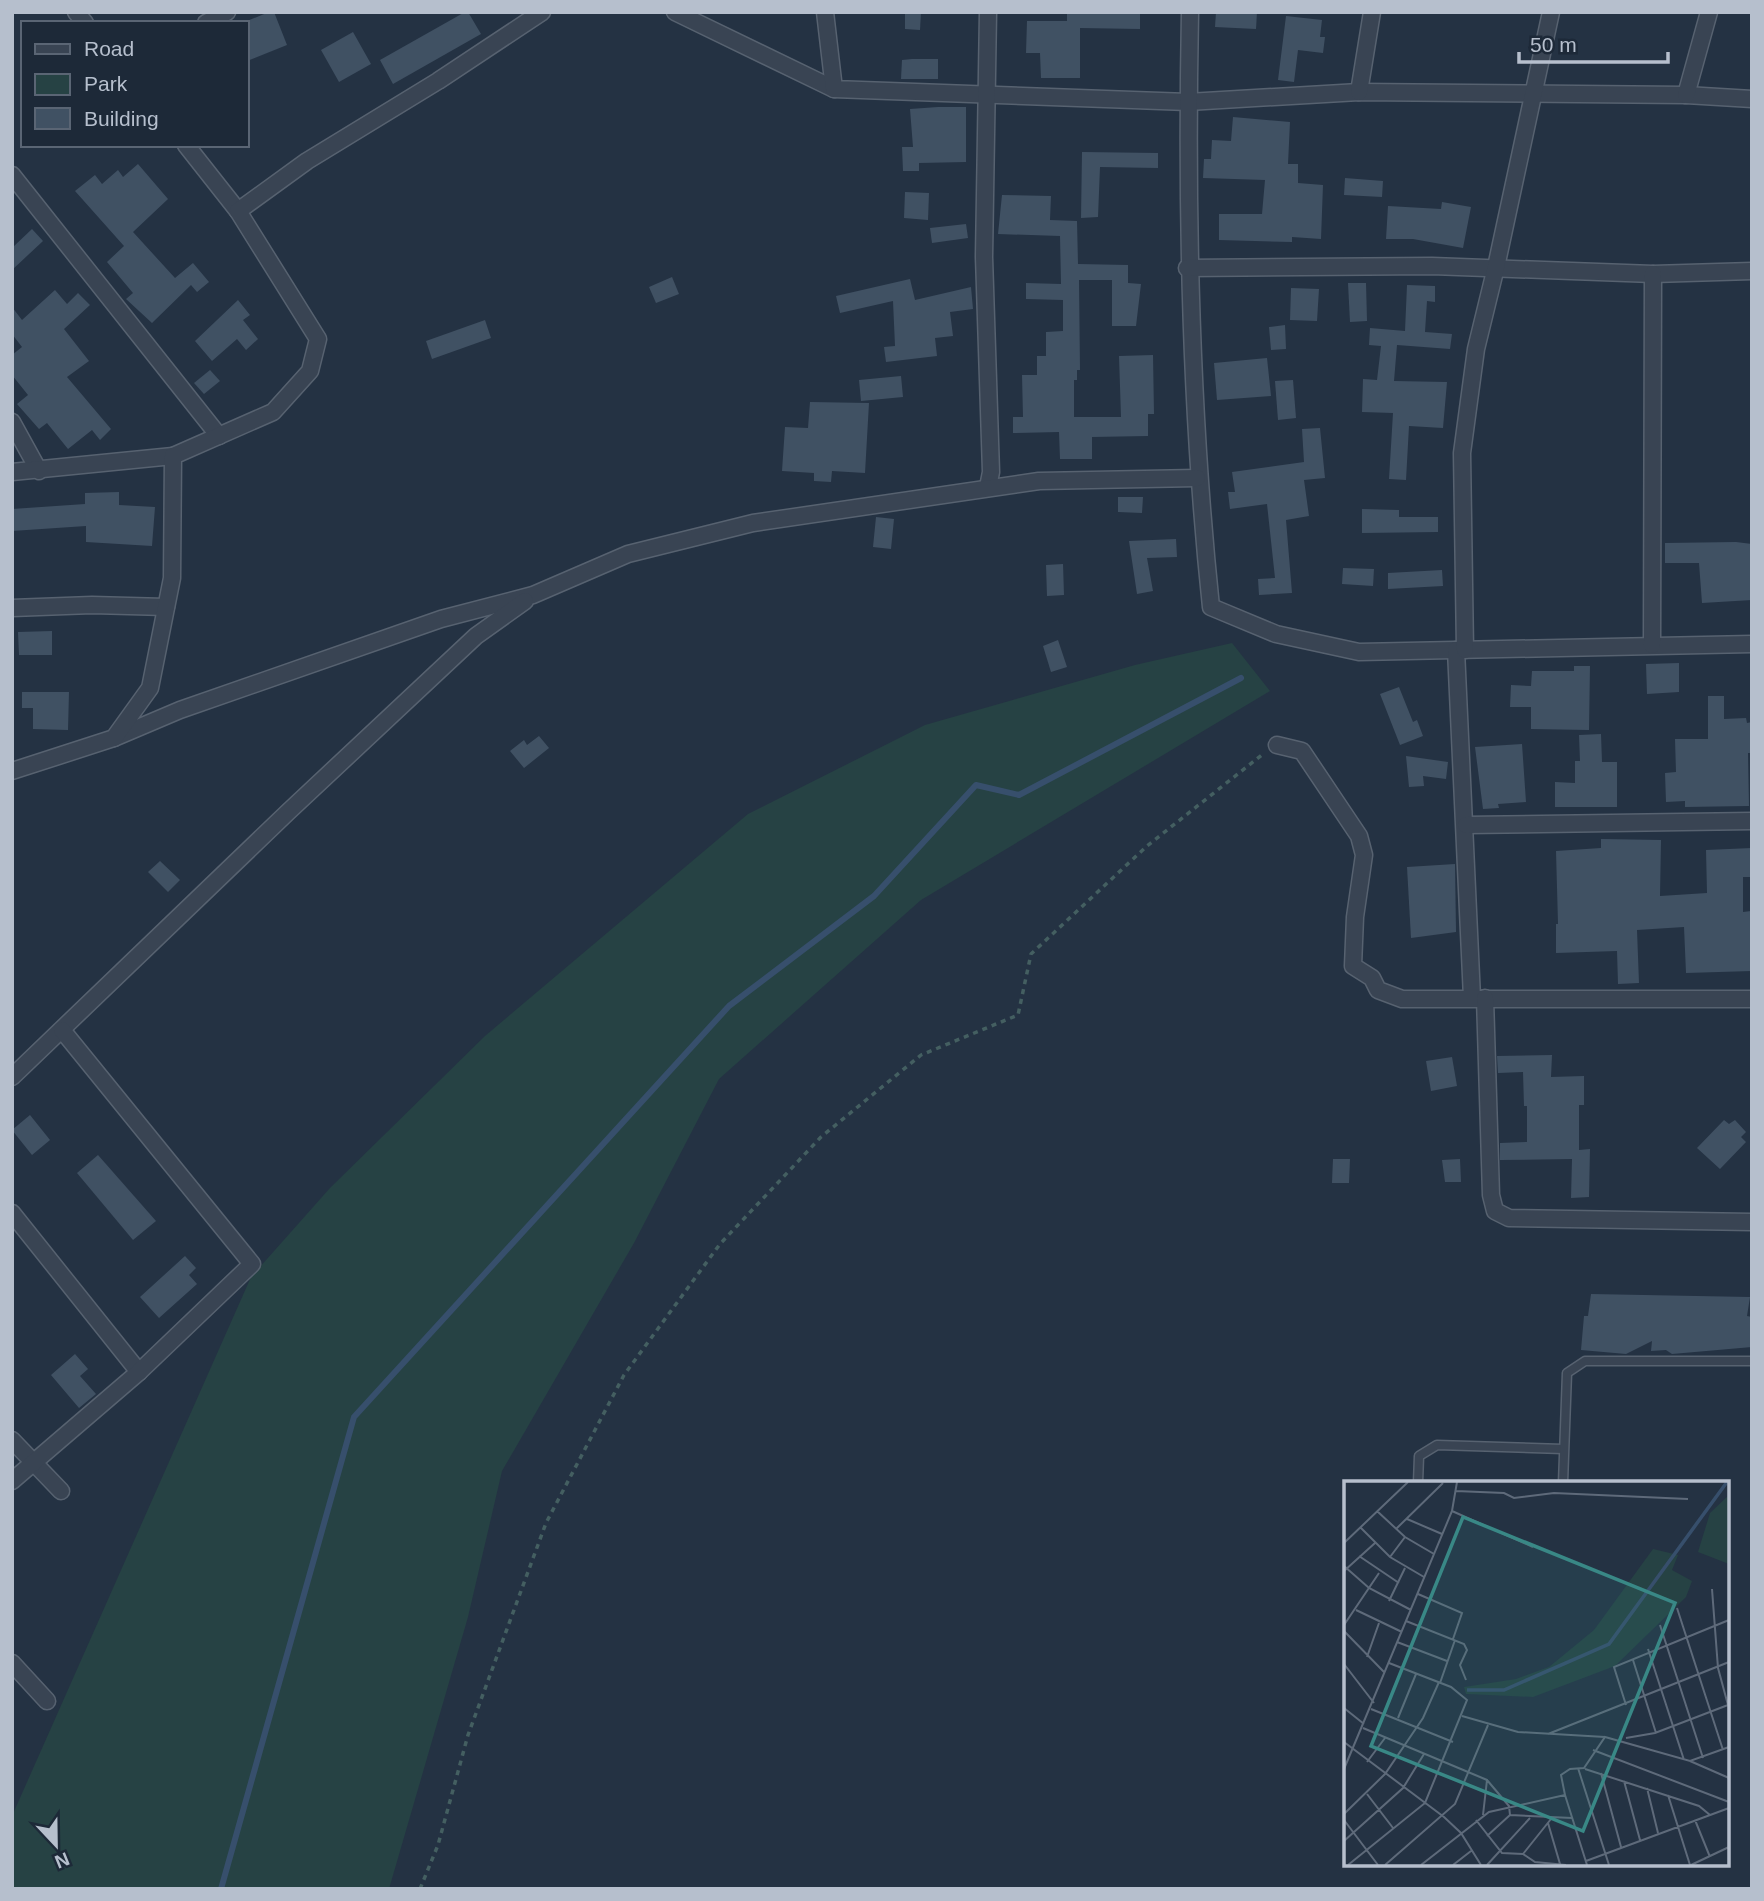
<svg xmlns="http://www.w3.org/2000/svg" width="1764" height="1901" font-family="Helvetica,sans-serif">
	<rect width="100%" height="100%" fill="#243243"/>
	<path fill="#264244" d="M1232,643l38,48 -349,209 -202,179 -85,164 -132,228 -34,146 -79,272h-377v-73l239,-539 79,-89 155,-152 263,-222 177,-89 210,-60z"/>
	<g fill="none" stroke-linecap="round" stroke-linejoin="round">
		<path stroke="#374f6c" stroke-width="6" d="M221,1889l133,-472 375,-411 145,-110 102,-111 43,10 222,-117"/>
	</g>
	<g fill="#405163">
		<path d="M269,12h5l13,33 -40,16v-40z"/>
		<path d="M465,12h3l13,22 -88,50 -13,-24z"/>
		<path d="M905,12h16l-1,18 -15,-1z"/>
		<path d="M1067,12h73v17l-60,-1v50h-39l-1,-25h-14l1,-32h40z"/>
		<path d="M1216,12h41l-1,17 -41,-2z"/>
		<path d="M1286,16l36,4 -2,17h5l-2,16 -25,-3 -4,32 -16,-2z"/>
		<path d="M353,32l18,32 -32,18 -18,-32z"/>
		<path d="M912,59h26v20h-37l1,-19z"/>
		<path d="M938,107h28v55l-47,1v8h-16l-1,-24h11l-3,-38z"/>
		<path d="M1233,117l57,5 -2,42h10v19l25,2 -2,54 -29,-2v5l-73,-2v-26h43l3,-34 -62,-2 1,-19h7l1,-19 19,1z"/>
		<path d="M1082,152l76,1v15l-58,-1 -2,50 -17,1z"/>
		<path d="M138,164l30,35 -35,33 42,46 18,-15 16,19 -12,10 -6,-7 -39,38 -26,-24 7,-6 -26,-31 17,-16 -49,-55 20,-16 7,9 16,-14 5,7z"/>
		<path d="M1345,178l38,3 -1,16 -38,-2z"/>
		<path d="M905,192l24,1 -1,27 -24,-2z"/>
		<path d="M1002,195l49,1 -1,24 27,1 1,43 50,1v18l13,1 -5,42h-24v-46h-33l1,90h-3v10h-3v37h47l-2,-61 34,-1 1,59h-6v22l-56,1v22h-32l-1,-27 -46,1v-16h10l-1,-42h15v-19h9v-24l17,-1v-31l-37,-1v-16l35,1 -1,-48 -62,-2z"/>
		<path d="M1442,202l29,5 -8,41 -50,-9h-27l2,-33 53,3z"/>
		<path d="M966,224l2,14 -36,5 -2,-15z"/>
		<path d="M32,229l11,12 -31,29v-22z"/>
		<path d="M672,277l7,17 -23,9 -7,-16z"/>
		<path d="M910,279l5,21 56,-13 2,22 -23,3 3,24 -18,2 2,18 -51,6 -2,-15 11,-1 -2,-45 -53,12 -4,-17z"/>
		<path d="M1348,283h18l1,38 -17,1z"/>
		<path d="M1407,285l28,1v16l-8,-1 -2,31 27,2 -2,15 -53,-4 -3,36 53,1 -4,46 -34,-2 -3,54 -17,-1 4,-66 -31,-1 1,-33 14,1 4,-34 -12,-1 1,-17 35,3z"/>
		<path d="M1291,288l28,1 -2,32 -27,-1z"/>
		<path d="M55,290l12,14 11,-11 12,12 -26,24 25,32 -22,16 44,52 -11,11 -8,-10 -24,19 -21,-26 -8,6 -22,-25 11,-9 -16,-20v-20l10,-8 -10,-13v-27l10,13z"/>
		<path d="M238,300l12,15 -7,5 15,19 -12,11 -9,-11 -25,22 -17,-20z"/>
		<path d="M485,320l6,18 -59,21 -6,-18z"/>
		<path d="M1285,325l1,24 -15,1 -2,-23z"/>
		<path d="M1267,358l4,38 -54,4 -3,-37z"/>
		<path d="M210,370l10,11 -16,13 -10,-11z"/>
		<path d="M901,376l2,21 -42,4 -2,-21z"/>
		<path d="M1293,380l3,38 -18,2 -3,-39z"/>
		<path d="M810,402l59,1 -4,70 -33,-2 -1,11 -17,-1v-8l-32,-2 3,-44 23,1z"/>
		<path d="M1320,428l5,50 -21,2 5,36 -23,4 6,73 -33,2 -1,-16 17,-1 -8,-74 -37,5 -2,-17h7l-3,-20 72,-10 -2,-33z"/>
		<path d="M119,492v13l36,2 -3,39 -66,-4v-16l-74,5v-22l73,-5v-11z"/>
		<path d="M1118,497h25l-1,16 -24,-1z"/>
		<path d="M1362,509l37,1v7h39v15l-76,1z"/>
		<path d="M876,517l18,2 -3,30 -18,-2z"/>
		<path d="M1176,539l1,18 -30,1 6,33 -16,3 -8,-53z"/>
		<path d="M1736,542l16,2v56l-50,3 -3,-40h-34v-20z"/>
		<path d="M1063,564l1,31 -17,1 -1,-31z"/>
		<path d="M1343,568l31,1 -1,17 -31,-2z"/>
		<path d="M1442,570l1,16 -55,3v-16z"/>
		<path d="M52,631v24h-33l-1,-23z"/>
		<path d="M1058,640l9,27 -16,5 -8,-26z"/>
		<path d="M1679,663v29l-32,2 -1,-30z"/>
		<path d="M1574,666h16l-1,64 -58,-1v-22h-21l1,-22 20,1 1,-15h42z"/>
		<path d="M1399,687l14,35 4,-2 6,16 -23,9 -20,-51z"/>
		<path d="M22,692h47l-1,38 -35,-1v-21h-11z"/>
		<path d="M1708,696h16v23l22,-1 1,5 5,-1v31h-4l1,53 -64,1v-6l-19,1 -1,-29 11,-1 -1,-33h33z"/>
		<path d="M1601,734l1,28h15v45h-62v-25l20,1v-22h5l-1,-26z"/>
		<path d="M539,736l10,12 -25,20 -14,-17 14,-11 3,5z"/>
		<path d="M1522,744l4,58 -28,2 1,4 -16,1 -8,-62z"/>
		<path d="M1406,756l42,6 -2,17 -23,-3 1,10 -15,1z"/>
		<path d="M1601,839l60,1 -1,56 47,-3 -1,-43 46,-2v29h-9v35l8,-1 1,60 -66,2 -2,-46 -47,3 2,53 -21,1 -1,-33 -61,2v-29h2l-2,-73 45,-3z"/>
		<path d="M160,861l20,19 -12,12 -20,-20z"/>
		<path d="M1455,864l1,68 -45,6 -4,-71z"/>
		<path d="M1552,1055l-1,22 33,-1v29h-5v45l11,-1 -1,48 -18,1 1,-39 -72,1v-17l27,-1v-36h-3l-1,-34 -25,1 -1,-17z"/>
		<path d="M1452,1057l5,29 -26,5 -5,-30z"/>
		<path d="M30,1115l20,25 -18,15 -20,-25z"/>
		<path d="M1724,1120l5,4 6,-4 11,12 -5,5 5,5 -26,27 -23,-21z"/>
		<path d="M98,1155l58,66 -23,19 -56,-67z"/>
		<path d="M1333,1159h17l-1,24h-17z"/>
		<path d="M1460,1159l1,23h-16l-3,-22z"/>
		<path d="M185,1256l11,12 -7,7 8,9 -38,34 -19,-21z"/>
		<path d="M1591,1294l159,3 -3,19 5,1v30l-80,7 -6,-4 -15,1 1,-10 -26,13 -45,-4 3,-34h4z"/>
		<path d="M75,1354l13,15 -8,7 16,18 -17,14 -28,-33z"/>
	</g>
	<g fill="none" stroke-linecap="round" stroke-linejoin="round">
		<g stroke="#576270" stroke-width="11">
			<g id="lane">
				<path d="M1418,1483l1,-27 18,-11 126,4"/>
				<path d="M1563,1483l4,-110 18,-12h167"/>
			</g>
		</g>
		<g stroke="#576270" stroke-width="19">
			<g id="street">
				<path d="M76,12l9,11"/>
				<path d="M675,12l159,77"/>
				<path d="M825,12l9,77 354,13 171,-10 327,3 66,4"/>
				<path d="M1190,12c-4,199 0,396 21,595l65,27 83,18 393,-8"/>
				<path d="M206,23l21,-11"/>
				<path d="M1359,92l13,-80"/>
				<path d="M1686,95l23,-83"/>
				<path d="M186,145l52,66"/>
				<path d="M12,175l207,261"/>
				<path d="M1187,268l245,-2 221,8 99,-3"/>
				<path d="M12,422l27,49"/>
				<path d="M12,472l161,-16"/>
				<path d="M988,487l3,-15 -7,-215 4,-245"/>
				<path d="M12,608l80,-3 74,2"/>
				<path d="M1652,645l1,-371"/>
				<path d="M1456,650l16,348"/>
				<path d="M1465,650l-3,-197 14,-104 20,-82 55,-255"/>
				<path d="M114,738l66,-28 261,-91 92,-24 95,-41 125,-31 286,-42 158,-3"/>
				<path d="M1277,745l25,6 57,85 5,19 -9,62 -2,49 19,12 6,12 24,9h350"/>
				<path d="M12,771l102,-33 36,-50 22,-110 1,-122 100,-44 37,-41 8,-32 -80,-128 69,-50 131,-80 104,-69"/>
				<path d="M1466,825l286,-4"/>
				<path d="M1485,998l6,197 4,16 14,7 243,4"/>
				<path d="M12,1077l276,-265 188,-176 49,-35"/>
				<path d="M12,1213l127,159"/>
				<path d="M12,1440l49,51"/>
				<path d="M12,1481l127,-109 113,-108 -190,-234"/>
				<path d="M12,1663l35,38"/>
			</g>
		</g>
		<path stroke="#445f61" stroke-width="3.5" stroke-dasharray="5 5" stroke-linecap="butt" d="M420,1889l18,-44 30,-110 78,-212 78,-148 96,-131 101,-107 100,-82 97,-40 13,-61 116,-108 116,-92"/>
		<use href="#lane" stroke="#394453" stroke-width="8"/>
		<use href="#street" stroke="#394453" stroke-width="16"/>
	</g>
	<g transform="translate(1344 1481)">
		<rect width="385" height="385" fill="#243243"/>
		<path d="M385,14v69l-31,-12 12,-39zM309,68l25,6 -6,15 20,11 -6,16 -71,69 -82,31 -67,-3 -2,-7 52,-8 33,-12 45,-37z" fill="#264244"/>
		<path fill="none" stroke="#374f6c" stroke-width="3.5" d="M123,209h37l105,-46 118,-162"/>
		<path fill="none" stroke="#5e6a7a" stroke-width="2" d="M112,10l48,2 10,5 40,-5 134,6M33,30l28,26 29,17M108,30l81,36M63,38l35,15M16,46l30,30 34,20M52,48l47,-46M0,62l64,-61M15,75l40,27M46,76l15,-20M0,85l25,22 42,22M0,90l31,-28M368,108l6,79 10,37M74,113l44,19 -9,26M45,120l16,-33M333,127l46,142M12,129l46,22M62,140l58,23 3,6 -7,15 6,15M0,144l35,-52M316,144l43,133M0,150l40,41M53,161l50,19M304,168l36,111M23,176l12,-34M289,179l23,73M0,183l30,39M96,202l15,-43M282,224l-12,-38 115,-47M0,227l20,16M27,228l82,33M118,235l56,16 87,5M54,237l18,-44M19,247l124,52 -4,35M204,253l181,-72M282,257l29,-5 73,-28M0,261l100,75 17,16 20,32M249,269l136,52M346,280l39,17M23,281l18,-24M234,287l31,97M0,288l108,-258 5,-29M241,288l114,37 11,9M257,292l20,74M143,299l22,26 1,9 62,3M280,300l16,59M303,307l11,45M23,313l26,34M221,314l22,70M324,314l22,70M0,333l41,-40 38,-56 16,-36M0,339l34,45M132,339l26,33 21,1 12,8 31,3M351,339l15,37M204,342l12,41M143,355l23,-21M0,360l59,-53 21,-34M179,373l28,-35M242,380l143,-53M4,384l77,-62 42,-103 -16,-13 -62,-24M41,384l70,-61 33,-79M77,384l68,-53 76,-17 -4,-20 9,-6 14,-1 21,-31 85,24 39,-14M109,384l18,-14M143,384l43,-47M347,384l38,-18"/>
		<path fill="#398886" fill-opacity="0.15" stroke="#398886" stroke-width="3.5" d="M119,36l212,86 -92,228 -212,-85z"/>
		<rect width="385" height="385" fill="none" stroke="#b6bfcd" stroke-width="3.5"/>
	</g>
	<rect width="1764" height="1901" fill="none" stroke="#b6bfcd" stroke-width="28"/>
	<rect x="21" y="21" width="228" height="126" fill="#1d2938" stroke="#5a6574" stroke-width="2"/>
	<rect x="35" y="44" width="35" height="10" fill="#394453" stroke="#5a6574" stroke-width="2"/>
	<text x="84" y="56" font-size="21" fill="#b6bfcd">Road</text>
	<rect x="35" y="74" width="35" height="21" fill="#264244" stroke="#5a6574" stroke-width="2"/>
	<text x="84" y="91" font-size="21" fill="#b6bfcd">Park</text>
	<rect x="35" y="108" width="35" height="21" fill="#405163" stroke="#5a6574" stroke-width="2"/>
	<text x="84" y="126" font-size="21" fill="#b6bfcd">Building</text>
	<g transform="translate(56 1845) rotate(158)" stroke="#1d2938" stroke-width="5" paint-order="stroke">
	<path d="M0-5L12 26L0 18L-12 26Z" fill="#b6bfcd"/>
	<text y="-10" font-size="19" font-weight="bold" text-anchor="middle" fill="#b6bfcd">N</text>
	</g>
	<path d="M1519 52v10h149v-10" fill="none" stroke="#b6bfcd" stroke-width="3.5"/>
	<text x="1530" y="52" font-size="21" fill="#b6bfcd" stroke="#1d2938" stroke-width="5" paint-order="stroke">50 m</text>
</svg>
